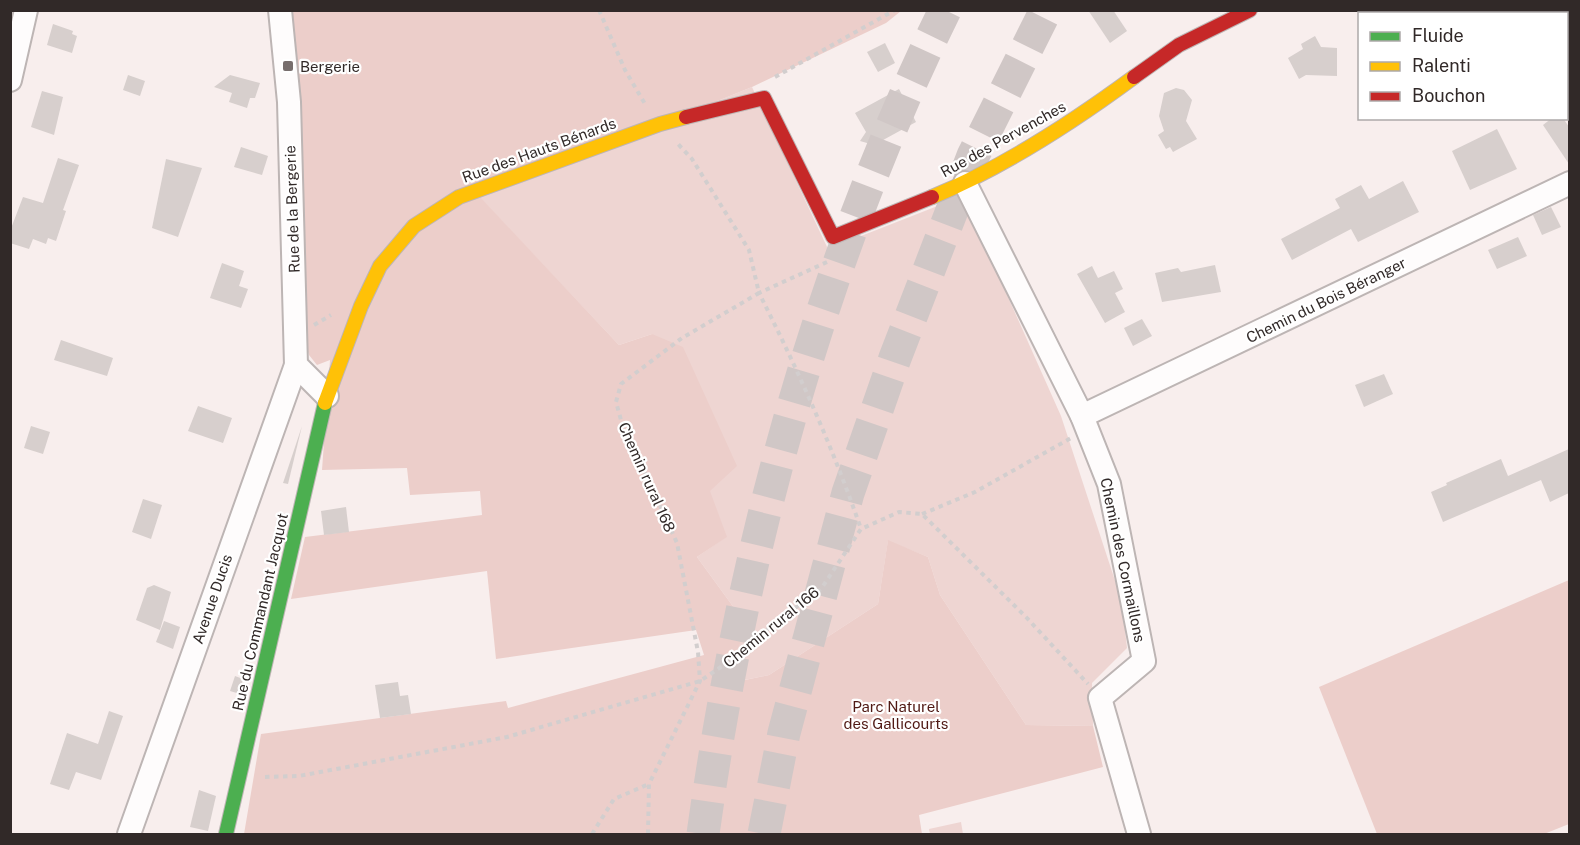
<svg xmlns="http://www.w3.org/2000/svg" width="1580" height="845" font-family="'Public Sans',sans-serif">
	<rect width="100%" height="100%" fill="#f8eeed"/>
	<g fill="#eed5d2">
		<path d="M752,87l76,162 135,-53 98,220 61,186 5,46 -35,35 1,43 -67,-1 -86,-130 -12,-38 -40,-16 -10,63 -109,71 -49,10 28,-58 -51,-70 29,-20 -74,-203 -33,11 -140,-148z"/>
		<path d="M961,822l2,12h-33l-1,-5z"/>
	</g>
	<g fill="#ecceca">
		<path d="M288,11h613l-15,12 -134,64 -272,110 139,148 33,-11 31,13 54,119 -27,25 17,46 -30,20 51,70 -27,58 48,-10 109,-71 10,-64 40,17 12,38 86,130 67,1 10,41 -184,48 3,19h-678l17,-100 245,-33 2,7 196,-53 -8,-25 -200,29 -9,-88 -196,28 14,-62 177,-22 -2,-24 -70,4 -3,-27 -85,2 8,-110 -13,5 -8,-10 -8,-24z"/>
		<path d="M1569,580v244l-25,10h-167l-58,-147z"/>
	</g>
	<g fill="#d7cfcd">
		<path d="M1088,10h25l14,21 -17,12z"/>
		<path d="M53,24l20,7 -1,3 5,2 -5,17 -25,-8z"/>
		<path d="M1315,36l6,11 16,1v28l-31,-1 -7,4 -11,-21 15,-9 -2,-5z"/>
		<path d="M885,43l10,20 -17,9 -11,-20z"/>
		<path d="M128,75l17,6 -5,15 -17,-6z"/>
		<path d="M230,75l30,8 -5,15h-5l-3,10 -18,-6 3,-9 -18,-6z"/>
		<path d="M1176,88l8,2 8,10 -6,21 11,18 -24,13 -3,-5 -4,2 -8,-14 6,-4 -5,-15 5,-23z"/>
		<path d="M899,89l17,33 -42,23 -14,-4 6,-9 -11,-19z"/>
		<path d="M42,91l21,6 -9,38 -23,-8z"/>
		<path d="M1552,118h11l6,9v37l-26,-39z"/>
		<path d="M1497,129l20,40 -47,21 -18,-39z"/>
		<path d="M241,147l27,9 -6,19 -28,-8z"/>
		<path d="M58,158l21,7 -16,45 3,1 -10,30 -8,-3 -2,6 -13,-5 -4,10 -19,-6v-12l13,-34 20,6z"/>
		<path d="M166,159l36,9 -24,69 -26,-9z"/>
		<path d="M1403,181l16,31 -61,30 -7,-13 -59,31 -11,-21 59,-31 -5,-9 26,-14 8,14z"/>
		<path d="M1551,207l10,20 -19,8 -9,-20z"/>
		<path d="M1518,237l9,19 -30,13 -9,-19z"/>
		<path d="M222,263l22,8 -5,15 9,3 -7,19 -31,-10z"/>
		<path d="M1215,265l6,27 -59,10 -7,-29 23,-5 3,4z"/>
		<path d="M1092,266l6,12 16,-7 9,18 -8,4 10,19 -20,11 -28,-49z"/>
		<path d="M1142,319l10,17 -19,10 -9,-18z"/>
		<path d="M61,340l52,18 -6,18 -53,-16z"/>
		<path d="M1384,374l9,20 -29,13 -9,-22z"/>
		<path d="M198,406l34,12 -9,25 -35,-12z"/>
		<path d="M31,426l19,6 -7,22 -19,-6z"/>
		<path d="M302,426l-14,58 -5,-1z"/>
		<path d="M1569,449v44l-19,9 -9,-22 -98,42 -12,-30 16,-7 -1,-2 55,-24 7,17z"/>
		<path d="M143,499l19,6 -11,34 -19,-7z"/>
		<path d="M346,507l3,25 -25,3 -3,-24z"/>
		<path d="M154,585l17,7 -11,38 -24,-10 11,-32z"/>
		<path d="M164,621l16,6 -7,22 -17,-7z"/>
		<path d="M235,676l8,3 -3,15 -10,-3z"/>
		<path d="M398,682l2,14 8,-1 3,19 -31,4 -5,-33z"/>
		<path d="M109,711l14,5 -22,64 -25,-8 -7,18 -19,-6 17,-51 31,11z"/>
		<path d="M199,790l17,6 -8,35 -18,-4z"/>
	</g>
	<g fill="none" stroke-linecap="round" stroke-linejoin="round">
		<g stroke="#d0c7c6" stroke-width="33" stroke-dasharray="33 16" stroke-linecap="butt">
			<path d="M703,834c39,-281 116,-568 242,-824"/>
			<path d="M764,834l20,-101 64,-240 47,-135 78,-202 73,-146"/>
		</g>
		<g stroke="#bdb5b4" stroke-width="26">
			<g id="street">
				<path d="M280,10l9,92 7,263 31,31"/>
				<path d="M1511,10l2,4"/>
				<path d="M1566,73l4,4"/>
				<path d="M10,80l16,-70"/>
				<path d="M965,183l117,233 27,68 35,177 -44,37 39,136"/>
				<path d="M1082,416l488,-233"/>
				<path d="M129,834l167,-469"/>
			</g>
		</g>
		<g stroke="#bdb5b4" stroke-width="16">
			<path id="fast" d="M226,834l99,-431"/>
		</g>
		<g stroke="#bdb5b4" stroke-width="16">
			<g id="slow">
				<path d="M932,197c70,-29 141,-75 202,-120"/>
				<path d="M325,403l36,-97 19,-40 34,-40 45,-29 201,-73 26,-7"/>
			</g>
		</g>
		<g stroke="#bdb5b4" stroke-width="16">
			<g id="jam">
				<path d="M1134,77l45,-32 71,-35"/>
				<path d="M686,117l78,-19 69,139 99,-40"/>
			</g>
		</g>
		<g stroke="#d2cece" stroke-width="4" stroke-dasharray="4.5 4.5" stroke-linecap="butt">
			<path d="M599,10l26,60 20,34"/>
			<path d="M775,77l120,-67"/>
			<path d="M827,262l-68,31c39,77 74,155 102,236"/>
			<path d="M314,325l17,-10"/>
			<path d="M922,514l53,-22 96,-54"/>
			<path d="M265,777l34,-1 208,-39 193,-56 46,-31 27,-26 48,-35 40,-60 38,-17 23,2 104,103 62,67"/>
			<path d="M592,834l22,-35 35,-15"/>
			<path d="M648,834l1,-50 51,-103 -2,-29 -21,-109 -56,-123 -5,-18 5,-18 61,-46 77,-45 -10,-43 -57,-91 -14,-15"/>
		</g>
		<use href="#street" stroke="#fefcfc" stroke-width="22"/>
		<use href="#fast" stroke="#4caf50" stroke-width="14"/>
		<use href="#slow" stroke="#ffc107" stroke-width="14"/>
		<use href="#jam" stroke="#c62828" stroke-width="14"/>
	</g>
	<rect fill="#776e6d" stroke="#fff" stroke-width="2" x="282" y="60" width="12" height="12" rx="3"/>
	<g text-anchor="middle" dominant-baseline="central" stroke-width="4.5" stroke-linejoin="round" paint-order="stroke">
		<g font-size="15" fill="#312928" stroke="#fff" text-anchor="start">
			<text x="300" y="66">Bergerie</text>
		</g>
		<g font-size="15" fill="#312928" stroke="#fff">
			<text transform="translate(1003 139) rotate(-29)">Rue des Pervenches</text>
			<text transform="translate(539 150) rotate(-20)">Rue des Hauts Bénards</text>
			<text transform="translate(292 209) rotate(-92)">Rue de la Bergerie</text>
			<text transform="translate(1326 300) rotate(-26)">Chemin du Bois Béranger</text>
			<text transform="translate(647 477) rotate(66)">Chemin rural 168</text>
			<text transform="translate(1123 560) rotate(78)">Chemin des Cormaillons</text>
			<text transform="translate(212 599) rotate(-71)">Avenue Ducis</text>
			<text transform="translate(260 612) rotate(-77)">Rue du Commandant Jacquot</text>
			<text transform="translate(771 627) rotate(-39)">Chemin rural 166</text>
		</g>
		<g font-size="15" fill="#501914" stroke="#fff">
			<text x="896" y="706">Parc Naturel<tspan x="896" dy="17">des Gallicourts</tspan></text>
		</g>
	</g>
	<rect width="1580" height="845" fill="none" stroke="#312928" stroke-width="24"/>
	<rect x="1358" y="12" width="210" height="108" fill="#ffffff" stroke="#ada9a9" stroke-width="1.5"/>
	<rect x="1370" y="32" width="30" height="9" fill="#4caf50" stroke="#ada9a9" stroke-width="1.5"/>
	<text x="1412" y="42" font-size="18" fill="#312928">Fluide</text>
	<rect x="1370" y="62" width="30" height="9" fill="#ffc107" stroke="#ada9a9" stroke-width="1.5"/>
	<text x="1412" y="72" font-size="18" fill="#312928">Ralenti</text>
	<rect x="1370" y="92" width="30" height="9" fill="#c62828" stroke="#ada9a9" stroke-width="1.5"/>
	<text x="1412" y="102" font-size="18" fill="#312928">Bouchon</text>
</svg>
